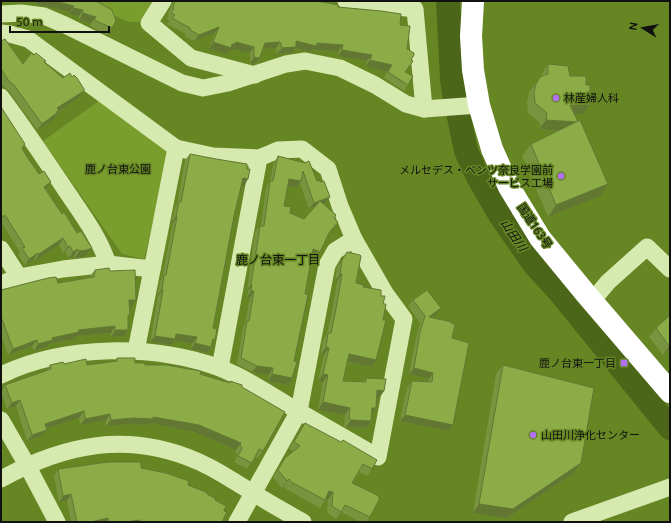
<svg xmlns="http://www.w3.org/2000/svg" width="671" height="523" font-family="Ubuntu,'Noto Sans JP',sans-serif">
	<rect width="100%" height="100%" fill="#668624"/>
	<g fill="#7a9e2e">
		<path d="M79,1h75l-15,21h-10z"/>
		<path d="M99,101l72,47 -27,111 -22,-5 -79,-113z"/>
	</g>
	<g fill="none" stroke-linecap="round" stroke-linejoin="round">
		<path stroke="#4c6619" stroke-width="24" d="M448,1l4,78 2,14 12,58 12,26 22,38 34,49 24,26 112,138"/>
		<g stroke="#d6e9af" stroke-width="17">
			<path d="M163,1l-14,22 42,35 64,17"/>
			<path d="M346,1l69,8 9,100"/>
			<path d="M1,14l20,-1 23,3 21,9 117,58 21,5 25,-5 58,-19 19,-3 35,7 35,17 31,19 18,5 55,-4"/>
			<path d="M1,33l9,1 18,5 148,109 37,8 46,2 19,-8 24,-1 26,20 12,37 14,33 -19,12 -8,14 -28,146 -62,111"/>
			<path d="M1,97c24,32 46,65 68,98 15,22 31,44 39,69"/>
			<path d="M1,249l18,28"/>
			<path d="M1,284l18,-7 44,-8 45,-5 44,5"/>
			<path d="M592,301l16,-19 39,-35 23,22"/>
			<path d="M136,351l40,-203"/>
			<path d="M220,368l39,-210"/>
			<path d="M1,375c64,-31 153,-31 219,-7 23,9 45,23 66,36 31,18 61,35 92,53l26,-138 -19,-26 -31,-54"/>
			<path d="M1,420l26,45 30,57"/>
			<path d="M1,479c64,-35 126,-48 196,-18 19,8 36,20 53,30 17,11 35,21 53,31"/>
			<path d="M572,522l98,-35"/>
		</g>
		<path stroke="#fff" stroke-width="22" d="M473,1l-2,35 2,34 6,35 13,44 17,38 31,51 46,56 84,98"/>
	</g>
	<g fill="#78943e" fill-rule="evenodd">
		<path d="M33,1h63l16,27 -5,7 -17,-9 1,-3 -12,-3v-4l-10,-2 1,-2 -35,-8v-2z"/>
		<path d="M174,1h136l28,6 62,18 11,35 -5,12 2,13 -4,6 -20,-13 3,-6 -21,-6 1,-5 -29,-5v-4l-25,-3 -2,3 -16,-4 -3,5 -15,1 -1,-6 -13,1 -3,8 -4,6 -3,1 -3,-1v-10l-18,-4 -1,2h-2l-2,3 -18,-5 6,-16 -21,8 -9,-4 1,-3 -19,-10 3,-3 -3,-2 2,-4 -1,-1 2,-5z"/>
		<path d="M1,41l22,23 21,-1 19,15 9,-1 12,14 -5,6 -20,14 -6,9 -16,10 -28,-39 -5,-4 -3,-4z"/>
		<path d="M548,64l22,12 13,38h-8l25,82 -52,21 -26,-61 9,-12 28,-13 -20,-2 1,-6 -12,-10 -1,-11 2,-9 11,-16h2v-3z"/>
		<path d="M1,108l26,49 12,17 12,8 -5,7 16,25 15,19 15,15 -5,6 -4,3 -8,1 -1,-2 -5,2 -4,-6 -2,1 -4,-8 -24,16 -1,-2 -9,6 -7,-10 2,-3 -19,-30z"/>
		<path d="M190,154l54,32 -3,-1 -7,31 -21,112 -2,19 -4,6 -16,-4 1,-5 -18,-4 -3,5 -21,-3 8,-46h-1l3,-15 2,-3 11,-55h-2l4,-15 2,-3 8,-45z"/>
		<path d="M278,156l27,7 20,40 -2,1 11,14 4,4 -4,6 -6,7 -8,17 -4,6 -4,-1 -18,104 -2,17 -4,7 -20,-4 1,-6 -17,-3 -15,-8 6,-37 2,-3 5,-26 -3,-1 1,-6h-1l8,-59 5,-6h1l5,-39 4,-6 4,-18zM300,183l9,26 6,-2 -11,12 -14,-6 -6,-7 4,-20 9,2z"/>
		<path d="M347,252l9,31 25,13 2,8v16l-7,40 -4,7 -25,-5 -4,19 20,1 3,-4 18,13 -5,7h-3v10l-4,6 -1,7 -5,7 -20,-1 -2,-1 1,-11 -27,-5 5,-28 -5,-1 6,-26 -3,-1 2,-14 4,-6 4,-18 6,-34 -2,-1 2,-14z"/>
		<path d="M95,270l15,1 21,35h-2l-1,11v13l-4,6 -13,1v-4l-35,3 -2,3 -25,5 -1,2 -14,5 -2,-5 -24,9 -7,-20v-45l57,-7 32,-6v-1z"/>
		<path d="M413,300l23,15 -4,3 20,20 1,87 -5,6 -48,-10 7,-33 5,-7 16,1 1,-3 -20,-5 7,-36 4,-15 -12,-17z"/>
		<path d="M670,315v34l-7,6 -14,-18 7,-9z"/>
		<path d="M117,358l28,7 55,9 29,9 1,-2 12,6 21,64 -5,7 -3,-2 -8,13 -13,-7 4,-7 -3,-3 1,-2 -42,-18 -44,-9 -2,2 -19,-1 -23,2v-6l-26,5 -1,-7 -33,11 -4,7 -15,5 -11,-35 -9,3 -6,-17 4,-7 41,-14 4,-6 14,-1 23,1 28,-3z"/>
		<path d="M503,365l78,98 -7,10 -67,45 -34,-5 23,-139z"/>
		<path d="M305,423l67,46 -5,7 -8,-4 -7,11 18,34 -4,5h-5l-20,-10 -5,7 -9,-6 1,-13 -2,-1 -6,9 -34,-19 -2,-3 -2,2 -9,-11 7,-12 5,-7 8,-7 -4,-2 11,-19z"/>
		<path d="M141,468l47,17 19,9 8,6 9,11 -2,11h-151l-4,-21 -8,1 -5,-26 4,-7z"/>
	</g>
	<g fill="#627832">
		<path d="M20,1h8l-10,2z"/>
		<path d="M37,1h18l19,5 -4,6 -35,-8z"/>
		<path d="M73,8l10,2 -4,6 -10,-2z"/>
		<path d="M83,13l13,4 -5,6 -12,-3z"/>
		<path d="M219,27l-4,6 -21,8 5,-6z"/>
		<path d="M296,41l21,2 26,2 -5,7 -25,-3 -2,3 -16,-4 -3,5 -15,1 5,-6z"/>
		<path d="M213,42l19,2 4,-2 18,5 -4,6 -18,-4 -1,2h-2l-2,3 -18,-5z"/>
		<path d="M280,42l-4,6 -15,1 4,-6z"/>
		<path d="M342,50l30,5 -5,6 -29,-5z"/>
		<path d="M254,57h6l-4,6 -3,1 -3,-1z"/>
		<path d="M370,60l22,5 -5,7 -21,-6z"/>
		<path d="M84,91l-5,6 -20,14 -6,9 -16,10 5,-6 15,-16z"/>
		<path d="M570,105h20l-7,9h-19z"/>
		<path d="M546,120l32,2 -6,10 -33,-3z"/>
		<path d="M243,178l5,1 -4,7 -6,-1z"/>
		<path d="M289,179l12,2 -4,7 -12,-3z"/>
		<path d="M51,182l-5,7 -6,4 4,-6z"/>
		<path d="M608,184l-8,12 -52,21 8,-12z"/>
		<path d="M330,197l-5,6 -16,6 5,-6z"/>
		<path d="M176,216l1,1 -4,6h-2z"/>
		<path d="M338,222l-4,6 -10,11 5,-6z"/>
		<path d="M63,238l-4,7 -24,16 4,-7z"/>
		<path d="M70,246l-5,6 -2,1 5,-6z"/>
		<path d="M92,248l-5,6 -4,3 -8,1 4,-7z"/>
		<path d="M78,249l-4,7 -5,2 4,-6z"/>
		<path d="M313,249l7,3 -4,6 -7,-3z"/>
		<path d="M38,253l-4,6 -9,6 4,-6z"/>
		<path d="M340,274h2l-5,8 -2,-1z"/>
		<path d="M251,284l1,1 -4,6h-1z"/>
		<path d="M162,289l1,1 -5,6h-1z"/>
		<path d="M251,291h3l-4,7 -3,-1z"/>
		<path d="M129,300h7l-5,6 -6,1z"/>
		<path d="M441,308l-5,7 -12,8 5,-6z"/>
		<path d="M115,326l-4,7 -35,3 -2,3 -25,5 -1,2 -14,5 4,-7 14,-6 26,-8z"/>
		<path d="M115,330h13l-4,6 -13,1z"/>
		<path d="M176,334l21,3 -5,7 -18,-4 -3,5 -21,-3 5,-6z"/>
		<path d="M37,340l-5,6 -24,9 5,-6z"/>
		<path d="M195,343l16,4 -4,6 -16,-4z"/>
		<path d="M670,345v4l-7,6z"/>
		<path d="M326,347l3,1 -5,7 -3,-1z"/>
		<path d="M349,354l27,6 -4,7 -28,-6z"/>
		<path d="M257,366l16,2 -4,7 -17,-3z"/>
		<path d="M414,368l19,5 -4,6 -20,-5z"/>
		<path d="M272,374l20,4 -4,7 -20,-4z"/>
		<path d="M323,374l5,1 -5,7 -5,-1z"/>
		<path d="M377,390l7,1 -5,7 -7,-1z"/>
		<path d="M20,400l-4,6 -9,3 5,-6z"/>
		<path d="M323,402l27,6 -5,7 -27,-5z"/>
		<path d="M372,408h4l-5,7z"/>
		<path d="M84,411l-5,7 -39,13 5,-7z"/>
		<path d="M110,414l-4,6 -26,5 5,-6z"/>
		<path d="M405,415l48,10 -5,6 -48,-10z"/>
		<path d="M153,417l46,8 42,18 -5,7 -42,-18 -44,-9 -2,2 -19,-1 -23,2 5,-6z"/>
		<path d="M351,420l20,1 -5,7 -20,-1z"/>
		<path d="M47,430l-5,6 -15,5 5,-6z"/>
		<path d="M581,463l-7,10 -67,45 -34,-5 6,-9z"/>
		<path d="M289,479l-5,7 -2,2 5,-7z"/>
		<path d="M329,491l4,1 -5,8 -4,-2z"/>
		<path d="M71,494l-4,7 -8,1 4,-6z"/>
		<path d="M108,518l-2,4h-15z"/>
		<path d="M140,520l-1,2h-14z"/>
	</g>
	<g fill="#8cac48" stroke="#627832">
		<path d="M55,1h41l16,9 4,11 -4,7 -18,-8 2,-3 -13,-4v-3l-10,-2 1,-2z"/>
		<path d="M175,1h135l13,1 15,3v2l43,4 20,3 -1,11 10,1 -3,23 7,4v2l-3,5 2,1 -8,11 8,4 -5,9 -20,-13 4,-7 -22,-5 2,-5 -30,-5 1,-5 -26,-2 -1,3 -20,-5v6l-14,1 -2,-6 -15,1 -5,14 -2,1 -4,-1v-10l-18,-5 -1,2h-3l-1,4 -18,-6 6,-15 -20,8 -9,-5v-2l-18,-10 3,-3 -4,-2 3,-5h-1z"/>
		<path d="M5,39l18,25 8,-11 3,2 2,-2 10,8 -2,1 19,16 7,-5 2,4 2,-2 3,3 7,11v2l-27,17 2,3 -3,1 1,1 -15,11 -28,-39 -5,-4 -8,-12v-28z"/>
		<path d="M548,64l20,2 2,10h16v9h4v20h-20l8,17h-1l-31,-2 1,-7 -12,-10 -1,-10 2,-9 4,-7 8,-3z"/>
		<path d="M1,107l24,37 -3,4 5,9 12,17 5,-3 7,11 -7,5 18,27 2,-2 13,21 4,-2 11,17 -5,2 -8,1 -1,-2 -5,3 -3,-6 -2,1 -5,-9 -24,16 -1,-1 -9,6 -7,-11 3,-1 -20,-32 -2,2 -2,-3z"/>
		<path d="M580,120l28,64 -52,21 -25,-61z"/>
		<path d="M190,154l26,5 31,5v5h3l-2,10 -5,-1 -9,38 -21,112 4,1 -2,11 -2,-1 -2,8 -16,-4 2,-6 -21,-3 -1,5 -20,-3 8,-46 -1,-1 2,-14h2l11,-58 -1,-1 3,-14h2z"/>
		<path d="M278,156l27,7 4,-2 8,20 2,-1 1,2 4,-1 6,16 -16,6 -11,-32 -2,10 -12,-2 -5,27 7,1 -1,6 14,6 16,-18 16,14 -2,3 4,4 -9,11 -9,19 -7,-3 -8,45 3,1 -14,66 3,1 -5,16 -20,-4 1,-6 -16,-2 -16,-8 6,-37h2l5,-30h-3l1,-6 -1,-1 8,-51 1,-7h4l6,-45h3z"/>
		<path d="M347,252l13,3 1,1 -5,27 8,2 -1,2 18,3v6h4l-2,8h3l-3,16h3l-10,40 -27,-6 -6,27 23,1v-4l20,1 -2,12 -7,-1 -1,18h-4l-1,13 -20,-1 -2,-1 1,-11 -27,-6 5,-27 -5,-1 6,-26 -3,-1 2,-14h3l5,-24 6,-35h-2l2,-14z"/>
		<path d="M109,268l1,3 25,-1 1,30h-7l1,15h-2v15h-13v-4l-37,4 1,2 -27,6 1,2 -15,4 -1,-4 -24,9 -11,-30 -1,1v-30l47,-12 8,-1 2,6 36,-6 1,-7z"/>
		<path d="M427,290l14,18 -12,9 23,5 -1,1 4,1 -3,14 17,5 -16,82 -48,-10 7,-34 20,1 1,-9 -19,-5 6,-36 5,-16 -12,-16z"/>
		<path d="M670,315v30l-1,1 -13,-18z"/>
		<path d="M117,358h18v5h10v2h21l35,6 -1,3 30,9v-2l12,4v2l43,25 -22,39 -4,-2 -7,14 -14,-7 4,-8 -2,-3 1,-2 -42,-18 -46,-8v2l-20,-1 -22,2 -1,-6 -25,5 -1,-8 -39,13 2,6 -15,5 -12,-35 -8,3 -7,-18 46,-16 -1,-4 13,-3 1,2 22,-5 1,6 30,-4z"/>
		<path d="M503,365l91,23 -13,75 -68,46 -34,-5z"/>
		<path d="M305,423l36,19 2,-2 34,20 -5,9 -9,-5 -11,19 27,13 -1,1 2,1 -10,19 -25,-12 -4,7 -9,-6 1,-14 -4,-1 -4,9 -34,-18 -2,-3 -2,2 -9,-11 7,-12 15,-12 -6,-4z"/>
		<path d="M1,454l2,4 -2,1z"/>
		<path d="M108,462h33v6l25,5 23,8 -1,4 20,8 -1,1 9,5 -1,1 11,6 -2,5 3,1 -5,10h-82v-2l-15,2h-16l-1,-4 -17,4h-14l-6,-28 -8,2 -5,-27z"/>
	</g>
	<g fill="#b072f3" stroke="#668624" stroke-width="1.5">
		<circle cx="556" cy="98" r="4"/>
		<circle cx="561" cy="176" r="4"/>
		<rect x="620" y="359" width="8" height="8" rx="2"/>
		<circle cx="533" cy="435" r="4"/>
	</g>
	<g text-anchor="middle" dominant-baseline="central" stroke-width="3" stroke-linejoin="round" paint-order="stroke">
		<g font-size="11" fill="#111" stroke="#668624" text-anchor="start">
			<text x="564" y="98">林産婦人科</text>
			<text x="553" y="170" text-anchor="end">メルセデス・ベンツ奈良学園前<tspan x="553" dy="13">サービス工場</tspan></text>
			<text x="616" y="363" text-anchor="end">鹿ノ台東一丁目</text>
			<text x="541" y="435">山田川浄化センター</text>
		</g>
		<g font-size="11" fill="#111" stroke="#668624">
			<text x="118" y="169">鹿ノ台東公園</text>
		</g>
		<g font-size="11" fill="#111" stroke="#668624">
			<text transform="translate(535 226) rotate(56)">国道163号</text>
		</g>
		<g font-size="12" font-style="italic" fill="#111" stroke="#668624">
			<text transform="translate(514 235) rotate(55)">山田川</text>
		</g>
		<g font-size="12" fill="#111" stroke="#668624">
			<text x="278" y="259">鹿ノ台東一丁目</text>
		</g>
	</g>
	<rect width="671" height="523" fill="none" stroke="#111111" stroke-width="4"/>
	<g transform="translate(643 28) rotate(281)" stroke="#668624" stroke-width="3" paint-order="stroke">
	<path d="M0-3L7 15L0 10L-7 15Z" fill="#111111"/>
	<text y="-6" font-size="11" font-weight="bold" text-anchor="middle" fill="#111111">N</text>
	</g>
	<path d="M10 26v6h99v-6" fill="none" stroke="#111111" stroke-width="2"/>
	<text x="16" y="26" font-size="12" fill="#111111" stroke="#668624" stroke-width="3" paint-order="stroke">50 m</text>
</svg>
